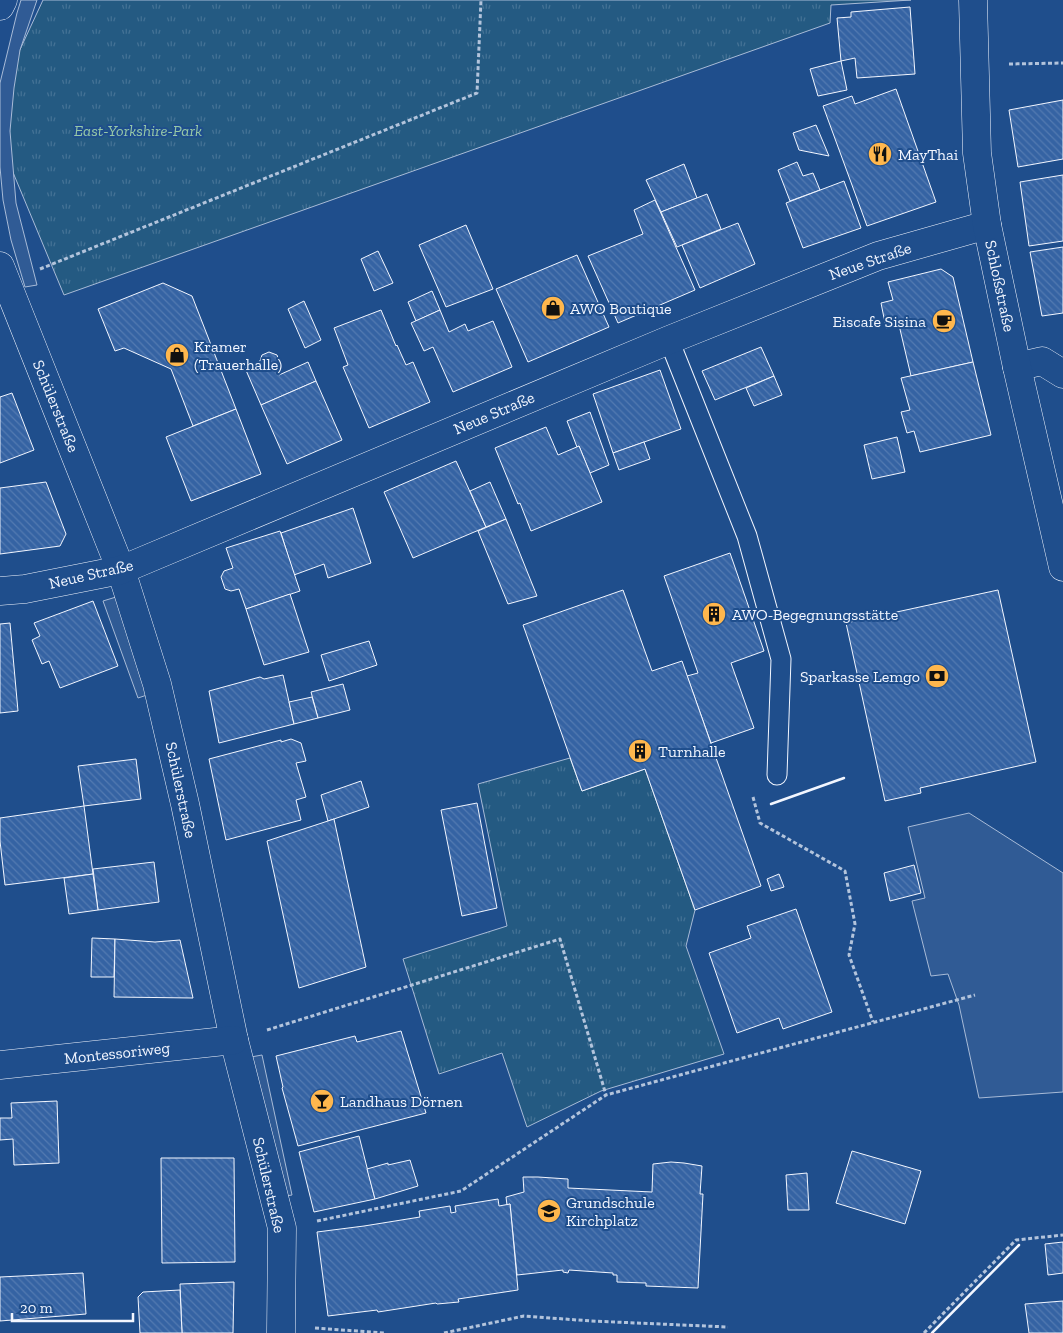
<svg xmlns="http://www.w3.org/2000/svg" width="1063" height="1333" font-family="'Zilla Slab',serif">
	<defs>
		<pattern id="park-tufts" width="24" height="20" patternUnits="userSpaceOnUse" patternTransform="scale(1.25)"><rect width="24" height="20" fill="#245a82"/><path d="M3 7l-1-3M5 7V3M7 7l1-3M15 17l-1-3M17 17v-4M19 17l1-3" fill="none" stroke="#447295"/></pattern>
		<pattern id="building-back-hatch" width="6" height="6" patternUnits="userSpaceOnUse" patternTransform="scale(1.25)"><rect width="6" height="6" fill="#3563a3"/><path d="M-1 5l2 2M0 0l6 6M5-1l2 2" fill="none" stroke="#537ab1"/></pattern>
	</defs>
	<rect width="100%" height="100%" fill="#1f4e8c"/>
	<g fill="url(#park-tufts)" stroke="#a8bbd7">
		<path d="M43,0h868l-80,5 -1,18 -766,272 -62,-149 2,-62z"/>
		<path d="M570,758l12,33 63,-22 50,141 -9,36 38,108 -123,37 -74,36 -25,-74 -63,21 -36,-115 104,-33 -29,-142z"/>
	</g>
	<g fill="#305b95" stroke="#a8bbd7">
		<path d="M21,0h16l-17,50 -6,38 -4,43 6,72 21,82 -12,2 -14,-47 -8,-40 -3,-33v-84l17,-70z"/>
		<path d="M116,597l34,97 -12,4 -35,-97z"/>
		<path d="M969,813l94,60v219l-84,6 -20,-93 -11,-31 -17,2 -19,-75 13,-3 -17,-71z"/>
		<path d="M262,1055l30,140 -12,2 -29,-140z"/>
	</g>
	<g fill="url(#building-back-hatch)" stroke="#f2f6ff">
		<path d="M910,7l5,67 -58,4 -2,-20 -14,3 -4,-43 14,-1v-5z"/>
		<path d="M841,61l6,29 -29,6 -8,-27z"/>
		<path d="M896,89l40,113 -69,24 -44,-120 29,-10 3,8z"/>
		<path d="M1063,100v59l-45,8 -9,-57z"/>
		<path d="M816,125l13,31 -30,-6 -6,-17z"/>
		<path d="M797,162l6,14 10,-3 7,17 -30,11 -12,-31z"/>
		<path d="M684,164l13,34 -36,14 -15,-32z"/>
		<path d="M1063,175v66l-34,5 -9,-64z"/>
		<path d="M844,181l17,47 -58,20 -17,-45z"/>
		<path d="M707,194l14,35 -44,18 -16,-35z"/>
		<path d="M655,200l40,90 -77,33 -30,-67 55,-22 -9,-24z"/>
		<path d="M738,223l17,41 -55,24 -18,-43z"/>
		<path d="M466,225l27,64 -47,18 -27,-62z"/>
		<path d="M1063,247v66l-21,3 -12,-64z"/>
		<path d="M378,251l15,32 -19,8 -13,-32z"/>
		<path d="M577,255l32,72 -81,35 -32,-73z"/>
		<path d="M941,269l12,8 20,85 -62,14 -12,-51 -13,3 -5,-25 12,-3 -5,-18z"/>
		<path d="M163,283l29,13 44,113 -43,17 -22,-57 -47,-21 -9,3 -17,-42z"/>
		<path d="M432,291l8,19 -24,11 -8,-19z"/>
		<path d="M304,301l17,39 -16,8 -17,-39z"/>
		<path d="M381,310l15,36 1,-1 9,20 7,-3 17,40 -61,26 -26,-61 5,-2 -14,-37z"/>
		<path d="M440,310l9,22 16,-8 3,7 25,-10 19,46 -59,25 -20,-45 -9,4 -13,-28z"/>
		<path d="M761,347l13,29 -59,24 -13,-29z"/>
		<path d="M269,352l8,3 2,6 -2,8 2,6 29,-13 8,19 -55,24 -16,-37 15,-7 2,-6z"/>
		<path d="M973,362l18,73 -71,17 -6,-21 -7,2 -6,-21 9,-2 -9,-32z"/>
		<path d="M660,370l21,59 -68,24 -20,-59z"/>
		<path d="M774,376l8,19 -28,11 -8,-18z"/>
		<path d="M316,381l26,59 -55,24 -26,-59z"/>
		<path d="M12,393l22,57 -34,13v-66z"/>
		<path d="M236,409l25,65 -70,27 -25,-64z"/>
		<path d="M590,412l19,53 -19,8 -11,-27 -2,1 -10,-26z"/>
		<path d="M546,427l12,28 21,-9 23,56 -71,29 -11,-28 -2,1 -23,-56z"/>
		<path d="M897,437l8,35 -33,7 -8,-34z"/>
		<path d="M644,442l6,17 -31,11 -6,-17z"/>
		<path d="M456,461l30,66 -73,31 -29,-66z"/>
		<path d="M46,482l20,52 -6,12 -60,8v-66z"/>
		<path d="M490,482l16,37 -20,8 -16,-36z"/>
		<path d="M353,508l18,55 -43,15 -4,-14 -30,11 -13,-42z"/>
		<path d="M506,519l31,77 -29,8 -30,-73z"/>
		<path d="M280,531l20,60 -54,18 -7,-20 -8,2 -6,-2 -4,-12 3,-6 9,-3 -7,-20z"/>
		<path d="M730,553l34,98 -33,12 23,65 -43,15 -24,-67 11,-3 -34,-97z"/>
		<path d="M623,590l29,81 30,-10 79,225 -66,24 -50,-141 -63,22 -59,-166z"/>
		<path d="M998,590l38,172 -116,26 1,5 -36,8 -39,-178z"/>
		<path d="M290,594l19,58 -45,13 -18,-56z"/>
		<path d="M93,601l25,65 -58,22 -11,-27 -7,3 -10,-24 8,-4 -6,-13z"/>
		<path d="M10,623l8,88 -18,2v-89z"/>
		<path d="M369,641l8,24 -48,16 -8,-26z"/>
		<path d="M283,675l11,49 -75,19 -10,-52 51,-14 4,2z"/>
		<path d="M343,684l7,26 -32,8 -7,-26z"/>
		<path d="M312,697l6,21 -24,6 -5,-22z"/>
		<path d="M291,739l10,4 5,18 -10,2 10,34 -10,3 5,20 -75,20 -17,-81 72,-19v2z"/>
		<path d="M136,759l5,40 -57,7 -6,-40z"/>
		<path d="M361,781l8,26 -41,14 -7,-26z"/>
		<path d="M477,803l20,105 -35,8 -21,-106z"/>
		<path d="M84,806l9,68 -88,11 -5,-44v-23z"/>
		<path d="M334,819l32,148 -67,21 -32,-147z"/>
		<path d="M154,862l5,40 -61,8 -5,-41z"/>
		<path d="M914,865l7,28 -31,8 -6,-28z"/>
		<path d="M93,874l5,36 -29,4 -5,-36z"/>
		<path d="M779,874l5,13 -13,4 -4,-12z"/>
		<path d="M796,909l36,103 -49,17 -4,-11 -42,15 -28,-80 42,-15 -4,-12z"/>
		<path d="M92,938l23,1 -1,38h-23z"/>
		<path d="M115,939l40,3 25,-2 13,58 -79,-1z"/>
		<path d="M401,1031l25,82 -128,33 -16,-58 1,-1 -7,-31 79,-20 2,6z"/>
		<path d="M57,1101l2,62 -45,2 -1,-26 -13,1v-22h12l-1,-15z"/>
		<path d="M359,1136l16,63 -61,13 -15,-60z"/>
		<path d="M852,1151l69,20 -16,53 -69,-21z"/>
		<path d="M161,1158h73l1,104 -73,1z"/>
		<path d="M410,1160l8,26 -43,13 -8,-30 21,-6v2z"/>
		<path d="M671,1162l13,1 18,3 -2,28h3l-5,94 -52,-2v-3l-29,-1v-7h-4v-2l-44,-3 -1,3 -5,-1v-2l-46,5 -7,-71 -3,1 -1,-8 18,-5 -1,-15h15l30,2v9l84,4 1,-28z"/>
		<path d="M807,1173l2,37h-21l-2,-35z"/>
		<path d="M498,1199l1,7 11,-2 8,86 -60,9 1,3 -22,2 -1,-1 -58,9 -1,-2 -49,6 -11,-84 47,-6 56,-9 -1,-6 31,-5 1,7 5,-1 -1,-6z"/>
		<path d="M1063,1242v31l-15,2 -3,-31z"/>
		<path d="M83,1273l3,41 -86,7v-44z"/>
		<path d="M234,1282l-1,51h-51l-2,-49z"/>
		<path d="M180,1290l2,43h-42l-2,-36 5,-5z"/>
		<path d="M1063,1301v32h-34l-4,-29z"/>
	</g>
	<g fill="none" stroke-linecap="round" stroke-linejoin="round">
		<g stroke="#f2f6ff" stroke-width="21">
			<path id="lane" d="M669,340l78,196 34,123 -4,116"/>
		</g>
		<g stroke="#f2f6ff" stroke-width="29">
			<g id="street">
				<path d="M0,6l3,-6"/>
				<path d="M0,266l121,304 36,114 28,120 49,236 48,188 -1,105"/>
				<path d="M1017,367l25,-6 21,13"/>
				<path d="M0,591l25,-2 96,-19 548,-230 209,-84 109,-31"/>
				<path d="M0,1065l234,-25"/>
			</g>
		</g>
		<g stroke="#f2f6ff" stroke-width="29">
			<path id="secondary" d="M973,0l4,153 10,72 30,142 46,200"/>
		</g>
		<g stroke="#b3c4dc" stroke-width="3" stroke-dasharray="4 2.5" stroke-linecap="butt">
			<path d="M1009,64l54,-1"/>
			<path d="M40,269l437,-176 4,-93"/>
			<path d="M753,797l7,26 85,48 10,53 -6,31 24,67"/>
			<path d="M267,1030l293,-91 46,156"/>
			<path d="M317,1221l144,-30 145,-96 369,-100"/>
			<path d="M315,1328l69,5"/>
			<path d="M444,1333l80,-17 67,5 137,6"/>
			<path d="M924,1333l92,-93 47,-5"/>
		</g>
		<use href="#lane" stroke="#1f4e8c" stroke-width="19"/>
		<use href="#street" stroke="#1f4e8c" stroke-width="28"/>
		<use href="#secondary" stroke="#1f4e8c" stroke-width="28"/>
		<g stroke="#f2f6ff" stroke-width="2.5">
			<path d="M771,804l73,-26"/>
			<path d="M932,1333l87,-88"/>
		</g>
	</g>
	<defs>
		<g id="restaurant-disc" transform="scale(1.25)"><circle r="9.5" fill="#ffb74d" stroke="#1f4e8c"/><path d="M-5-6h1v4h1v-4h1v4h1v-4h1v5L-1.5 .5V6h-2V.5L-5-1ZM5-6V6H3V1.5H1.5Q1.5-4 5-6Z" fill="#111"/></g>
		<g id="shop-disc" transform="scale(1.25)"><circle r="9.5" fill="#ffb74d" stroke="#1f4e8c"/><path d="M-5-2.5h2.3a2.7 3.5 0 0 1 5.4 0H5L5.5 6h-11ZM-1.5-2.5h3a1.5 2.3 0 0 0-3 0Z" fill="#111"/></g>
		<g id="cafe-disc" transform="scale(1.25)"><circle r="9.5" fill="#ffb74d" stroke="#1f4e8c"/><path d="M-5.5-4.5H6V0H3Q3 3.5 0 3.5H-2.5Q-5.5 3.5-5.5 0ZM3-3.2v2h1.7v-2ZM-6 4.5H4V6H-6Z" fill="#111"/></g>
		<g id="building-disc" transform="scale(1.25)"><circle r="9.5" fill="#ffb74d" stroke="#1f4e8c"/><path d="M-4-6H4V6H1V3H-1V6H-4ZM-2.5-4.3h1.7v1.8h-1.7ZM.8-4.3h1.7v1.8H.8ZM-2.5-1h1.7V.8h-1.7ZM.8-1h1.7V.8H.8Z" fill="#111"/></g>
		<g id="bank-disc" transform="scale(1.25)"><circle r="9.5" fill="#ffb74d" stroke="#1f4e8c"/><path d="M-6-4H6V4H-6ZM0-2.3a2.3 2.3 0 1 0 0 4.6a2.3 2.3 0 1 0 0-4.6Z" fill="#111"/></g>
		<g id="bar-disc" transform="scale(1.25)"><circle r="9.5" fill="#ffb74d" stroke="#1f4e8c"/><path d="M-6-5H6L.8 .8V4.5H3.5V6h-7V4.5H-.8V.8Z" fill="#111"/></g>
		<g id="school-disc" transform="scale(1.25)"><circle r="9.5" fill="#ffb74d" stroke="#1f4e8c"/><path d="M0-5L7-2L0 1L-7-2ZM-4 1L0 2.5L4 1V4Q0 6-4 4Z" fill="#111"/></g>
	</defs>
	<g fill-rule="evenodd">
		<use href="#restaurant-disc" x="880" y="154"/>
		<use href="#shop-disc" x="553" y="308"/>
		<use href="#cafe-disc" x="944" y="321"/>
		<use href="#shop-disc" x="177" y="355"/>
		<use href="#building-disc" x="714" y="614"/>
		<use href="#bank-disc" x="937" y="676"/>
		<use href="#building-disc" x="640" y="751"/>
		<use href="#bar-disc" x="322" y="1101"/>
		<use href="#school-disc" x="549" y="1211"/>
	</g>
	<g text-anchor="middle" dominant-baseline="central" stroke-width="4" stroke-linejoin="round" paint-order="stroke">
		<g font-size="16" font-style="italic" fill="#97c8a6" stroke="#1f4e8c">
			<text x="138" y="130">East-Yorkshire-Park</text>
		</g>
		<g font-size="16" fill="#f2f6ff" stroke="#1f4e8c" text-anchor="start">
			<text x="898" y="154">MayThai</text>
			<text x="570" y="308">AWO Boutique</text>
			<text x="926" y="321" text-anchor="end">Eiscafe Sisina</text>
			<text x="194" y="346">Kramer<tspan x="194" dy="18">(Trauerhalle)</tspan></text>
			<text x="732" y="614">AWO-Begegnungsstätte</text>
			<text x="920" y="676" text-anchor="end">Sparkasse Lemgo</text>
			<text x="658" y="751">Turnhalle</text>
			<text x="340" y="1101">Landhaus Dörnen</text>
			<text x="566" y="1202">Grundschule<tspan x="566" dy="18">Kirchplatz</tspan></text>
		</g>
		<g font-size="16" fill="#f2f6ff" stroke="#1f4e8c">
			<text transform="translate(870 261) rotate(-19)">Neue Straße</text>
			<text transform="translate(1000 286) rotate(78)">Schloßstraße</text>
			<text transform="translate(56 406) rotate(68)">Schülerstraße</text>
			<text transform="translate(494 413) rotate(-23)">Neue Straße</text>
			<text transform="translate(91 574) rotate(-13)">Neue Straße</text>
			<text transform="translate(181 790) rotate(78)">Schülerstraße</text>
			<text transform="translate(117 1053) rotate(-6)">Montessoriweg</text>
			<text transform="translate(269 1185) rotate(77)">Schülerstraße</text>
		</g>
	</g>
	<path d="M12 1313v8h121v-8" fill="none" stroke="#f2f6ff" stroke-width="2.5"/>
	<text x="20" y="1313" font-size="15" fill="#f2f6ff" stroke="#1f4e8c" stroke-width="4" paint-order="stroke">20 m</text>
</svg>
